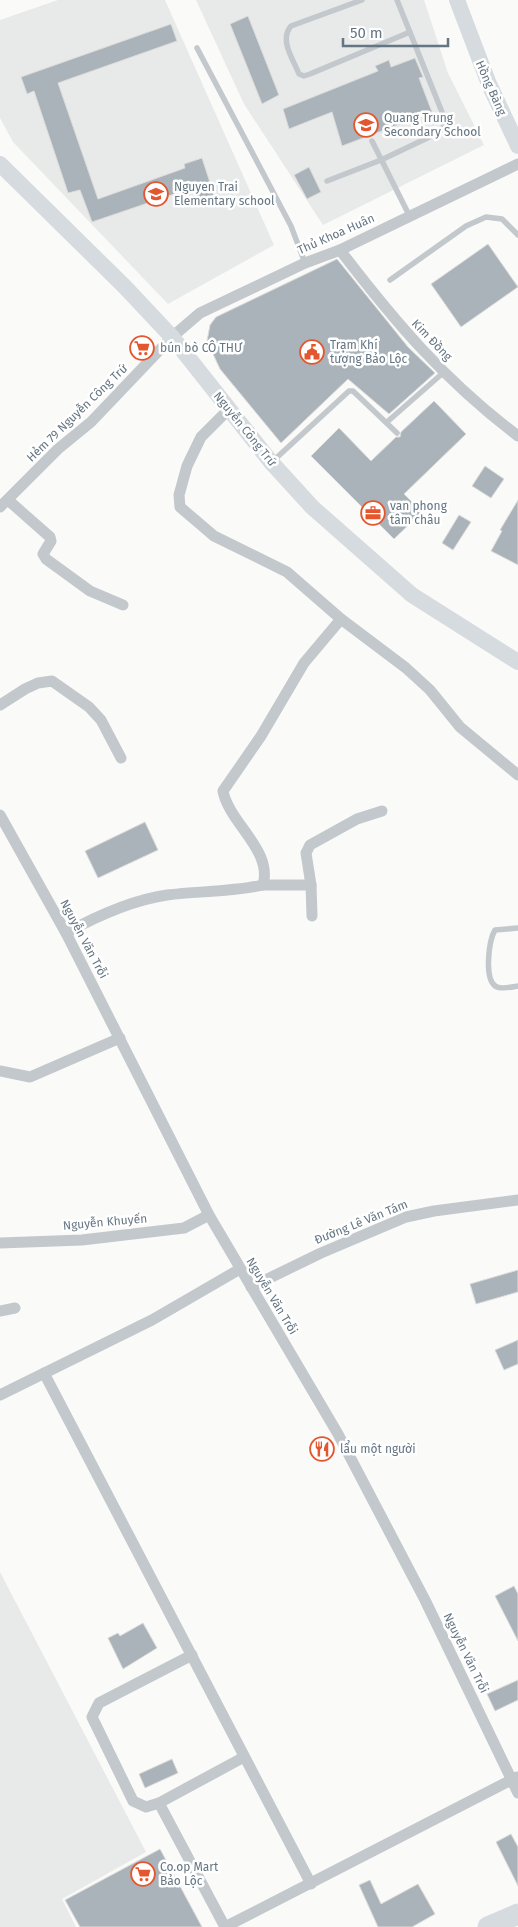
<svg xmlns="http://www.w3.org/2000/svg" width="518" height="1927" font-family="'Fira Sans',sans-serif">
	<rect width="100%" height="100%" fill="#fafaf8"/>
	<g fill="#e8e9e9">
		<path d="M58,0h107l109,245 -106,59 -155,-162 -13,-24v-98z"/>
		<path d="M196,0h228l24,73 36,72 -161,80 -79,-121z"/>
		<path d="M0,1572l146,280 -84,47 14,28h-76z"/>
	</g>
	<g fill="#aab3b9" stroke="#dcdcda">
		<path d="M248,16l31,79 -17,9 -32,-80z"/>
		<path d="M171,24l6,17 -119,42 40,116 87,-31 -1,-4 18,-6 12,37 -17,6 -5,-13 -100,34 -12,-32 -12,3 -34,-102 -7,3 -6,-17z"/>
		<path d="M415,58l8,19 -4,1 13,34 -90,34 -10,-34 -43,17 -6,-20 95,-38 -3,-5 14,-6 2,7z"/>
		<path d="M309,167l12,25 -14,7 -13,-24z"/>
		<path d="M488,244l30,43 -57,40 -30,-43z"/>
		<path d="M337,259l71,88 27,26 -46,41 -41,-35 -67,64 -61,-74 -13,-28 3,-16 6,-8z"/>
		<path d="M434,401l32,33 -62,60 18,18 -28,27 -83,-83 28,-28 32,33 25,-24h4l1,-5z"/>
		<path d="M485,466l19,13 -13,19 -19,-12z"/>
		<path d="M518,500v65l-27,-14 11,-20 -2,-1z"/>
		<path d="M459,515l12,7 -18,28 -11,-7z"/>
		<path d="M145,822l13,28 -60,28 -13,-27z"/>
		<path d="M518,1270v22l-42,12 -6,-20z"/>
		<path d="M518,1340v24l-14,6 -9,-20z"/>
		<path d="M514,1586l4,8v47l-23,-45z"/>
		<path d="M143,1623l14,25 -34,21 -15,-31 10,-5 2,3z"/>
		<path d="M518,1680v20l-23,11 -8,-17z"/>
		<path d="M172,1759l6,14 -33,15 -6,-14z"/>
		<path d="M511,1834l7,13v39l-22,-44z"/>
		<path d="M160,1849l42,78h-122l-15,-27z"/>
		<path d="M370,1880l11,24 37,-20 17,30 -23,13h-34l-19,-42z"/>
	</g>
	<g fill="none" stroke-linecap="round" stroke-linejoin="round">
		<g stroke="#c3c8cc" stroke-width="5.5">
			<path d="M362,0l-71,26c-12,14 2,33 8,48l5,2 6,-2 100,-42"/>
			<path d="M197,48l94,178 14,37"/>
			<path d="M372,141l37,74"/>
			<path d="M327,181l54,-21 59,-28 6,-10 -49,-122"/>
			<path d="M390,280l76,-54 20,-9 16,2 16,16"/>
			<path d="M387,422l57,-50"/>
			<path d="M273,461l76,-70h4l44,42"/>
			<path d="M518,928l-23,2c-6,10 -11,47 0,56 5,4 17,1 23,0"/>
		</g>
		<g stroke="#c3c8cc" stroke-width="11">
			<path d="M340,250c55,72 105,131 178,186"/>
			<path d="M229,409l-28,28 -14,29 -8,29 1,12 34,29 73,36 54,47 65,49 24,22 30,37 58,48"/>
			<path d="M8,500l42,37 1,4 -8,13 3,5 44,32 33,14"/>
			<path d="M0,507l58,-58 33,-27 81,-85 28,-24 105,-50 35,-13 178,-86"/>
			<path d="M0,705l25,-16 13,-6 14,-2 37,26 12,13 20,38"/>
			<path d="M0,815l66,118 143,282 129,219 87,166 93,193"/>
			<path d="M263,885h48l1,31"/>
			<path d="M311,885l-5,-32 4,-8 47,-26 25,-8"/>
			<path d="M66,933c31,-17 66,-33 101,-38 32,-4 65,-3 96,-10 10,-35 -34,-62 -40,-94l38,-55 43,-73 37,-44"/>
			<path d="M0,1071l30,6 90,-39"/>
			<path d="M0,1243l82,-3 102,-12 25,-13"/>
			<path d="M251,1287l70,-34 85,-36 28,-6 84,-11"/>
			<path d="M0,1311l15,-3"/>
			<path d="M44,1373l267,511"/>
			<path d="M0,1395l152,-75 88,-51"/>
			<path d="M192,1655l-93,48 -7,14 41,84 13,6 13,-4 85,-46"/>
			<path d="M159,1803l66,124"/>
			<path d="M225,1927l292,-150"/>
		</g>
		<g stroke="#d6dbdf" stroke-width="16">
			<path d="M457,0l32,84 29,62"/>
			<path d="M0,164l125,123 47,50 99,125 41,45 100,88 106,67"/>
		</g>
		<path stroke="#d6dbdf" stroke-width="21" d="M488,1927l30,-13"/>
	</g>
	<defs>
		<g id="school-ring" transform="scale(1.25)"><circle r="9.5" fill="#fff" stroke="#e4572e" stroke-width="1.5"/><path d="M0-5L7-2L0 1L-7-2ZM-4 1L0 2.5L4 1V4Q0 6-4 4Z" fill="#e4572e"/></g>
		<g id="supermarket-ring" transform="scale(1.25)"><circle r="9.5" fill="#fff" stroke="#e4572e" stroke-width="1.5"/><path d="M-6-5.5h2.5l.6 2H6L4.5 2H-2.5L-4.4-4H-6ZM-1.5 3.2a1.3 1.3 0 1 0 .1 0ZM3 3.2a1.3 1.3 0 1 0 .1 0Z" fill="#e4572e"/></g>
		<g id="civic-ring" transform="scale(1.25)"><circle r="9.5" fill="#fff" stroke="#e4572e" stroke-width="1.5"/><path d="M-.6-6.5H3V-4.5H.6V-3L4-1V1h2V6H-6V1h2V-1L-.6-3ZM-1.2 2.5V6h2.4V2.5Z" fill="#e4572e"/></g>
		<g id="office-ring" transform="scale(1.25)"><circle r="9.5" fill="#fff" stroke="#e4572e" stroke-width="1.5"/><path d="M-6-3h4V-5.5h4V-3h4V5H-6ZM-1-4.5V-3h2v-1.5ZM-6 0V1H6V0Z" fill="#e4572e"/></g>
		<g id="restaurant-ring" transform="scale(1.25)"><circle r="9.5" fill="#fff" stroke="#e4572e" stroke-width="1.5"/><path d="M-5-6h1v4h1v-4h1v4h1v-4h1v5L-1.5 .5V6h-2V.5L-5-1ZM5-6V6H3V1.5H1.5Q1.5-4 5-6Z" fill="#e4572e"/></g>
	</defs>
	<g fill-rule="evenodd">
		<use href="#school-ring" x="366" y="125"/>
		<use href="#school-ring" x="156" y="194"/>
		<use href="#supermarket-ring" x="142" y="348"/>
		<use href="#civic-ring" x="312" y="352"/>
		<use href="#office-ring" x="373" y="513"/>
		<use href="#restaurant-ring" x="322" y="1449"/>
		<use href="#supermarket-ring" x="143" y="1874"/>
	</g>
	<g text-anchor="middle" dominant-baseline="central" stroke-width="5" stroke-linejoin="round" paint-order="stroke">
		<g font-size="12" fill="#657683" stroke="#fff">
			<text transform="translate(491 88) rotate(66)">Hồng Bàng</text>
			<text transform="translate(336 234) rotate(-24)">Thủ Khoa Huân</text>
			<text transform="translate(432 340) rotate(46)">Kim Đồng</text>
			<text transform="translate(77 413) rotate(-44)">Hẻm 79 Nguyễn Công Trứ</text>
			<text transform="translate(245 429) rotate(51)">Nguyễn Công Trứ</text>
			<text transform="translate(84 939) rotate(62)">Nguyễn Văn Trỗi</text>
			<text transform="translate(105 1222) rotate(-5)">Nguyễn Khuyến</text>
			<text transform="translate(361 1222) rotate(-22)">Đường Lê Văn Tám</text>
			<text transform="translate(272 1296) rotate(59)">Nguyễn Văn Trỗi</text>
			<text transform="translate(466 1653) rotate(64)">Nguyễn Văn Trỗi</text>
		</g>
		<g font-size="12" fill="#657683" stroke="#fff" text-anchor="start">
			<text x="384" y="118">Quang Trung<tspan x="384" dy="14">Secondary School</tspan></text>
			<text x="174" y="187">Nguyen Trai<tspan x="174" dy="14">Elementary school</tspan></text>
			<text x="330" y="345">Trạm Khí<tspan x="330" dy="14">tượng Bảo Lộc</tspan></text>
			<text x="160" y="348">bún bò CÔ THƯ</text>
			<text x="390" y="506">van phong<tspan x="390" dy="14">tâm châu</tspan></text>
			<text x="340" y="1449">lẩu một người</text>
			<text x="160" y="1867">Co.op Mart<tspan x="160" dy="14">Bảo Lộc</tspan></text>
		</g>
	</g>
	<path d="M343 38v8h105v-8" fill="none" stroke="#657683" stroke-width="2.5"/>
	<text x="350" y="38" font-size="15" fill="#657683" stroke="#ffffff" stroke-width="4" paint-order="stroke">50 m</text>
</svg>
